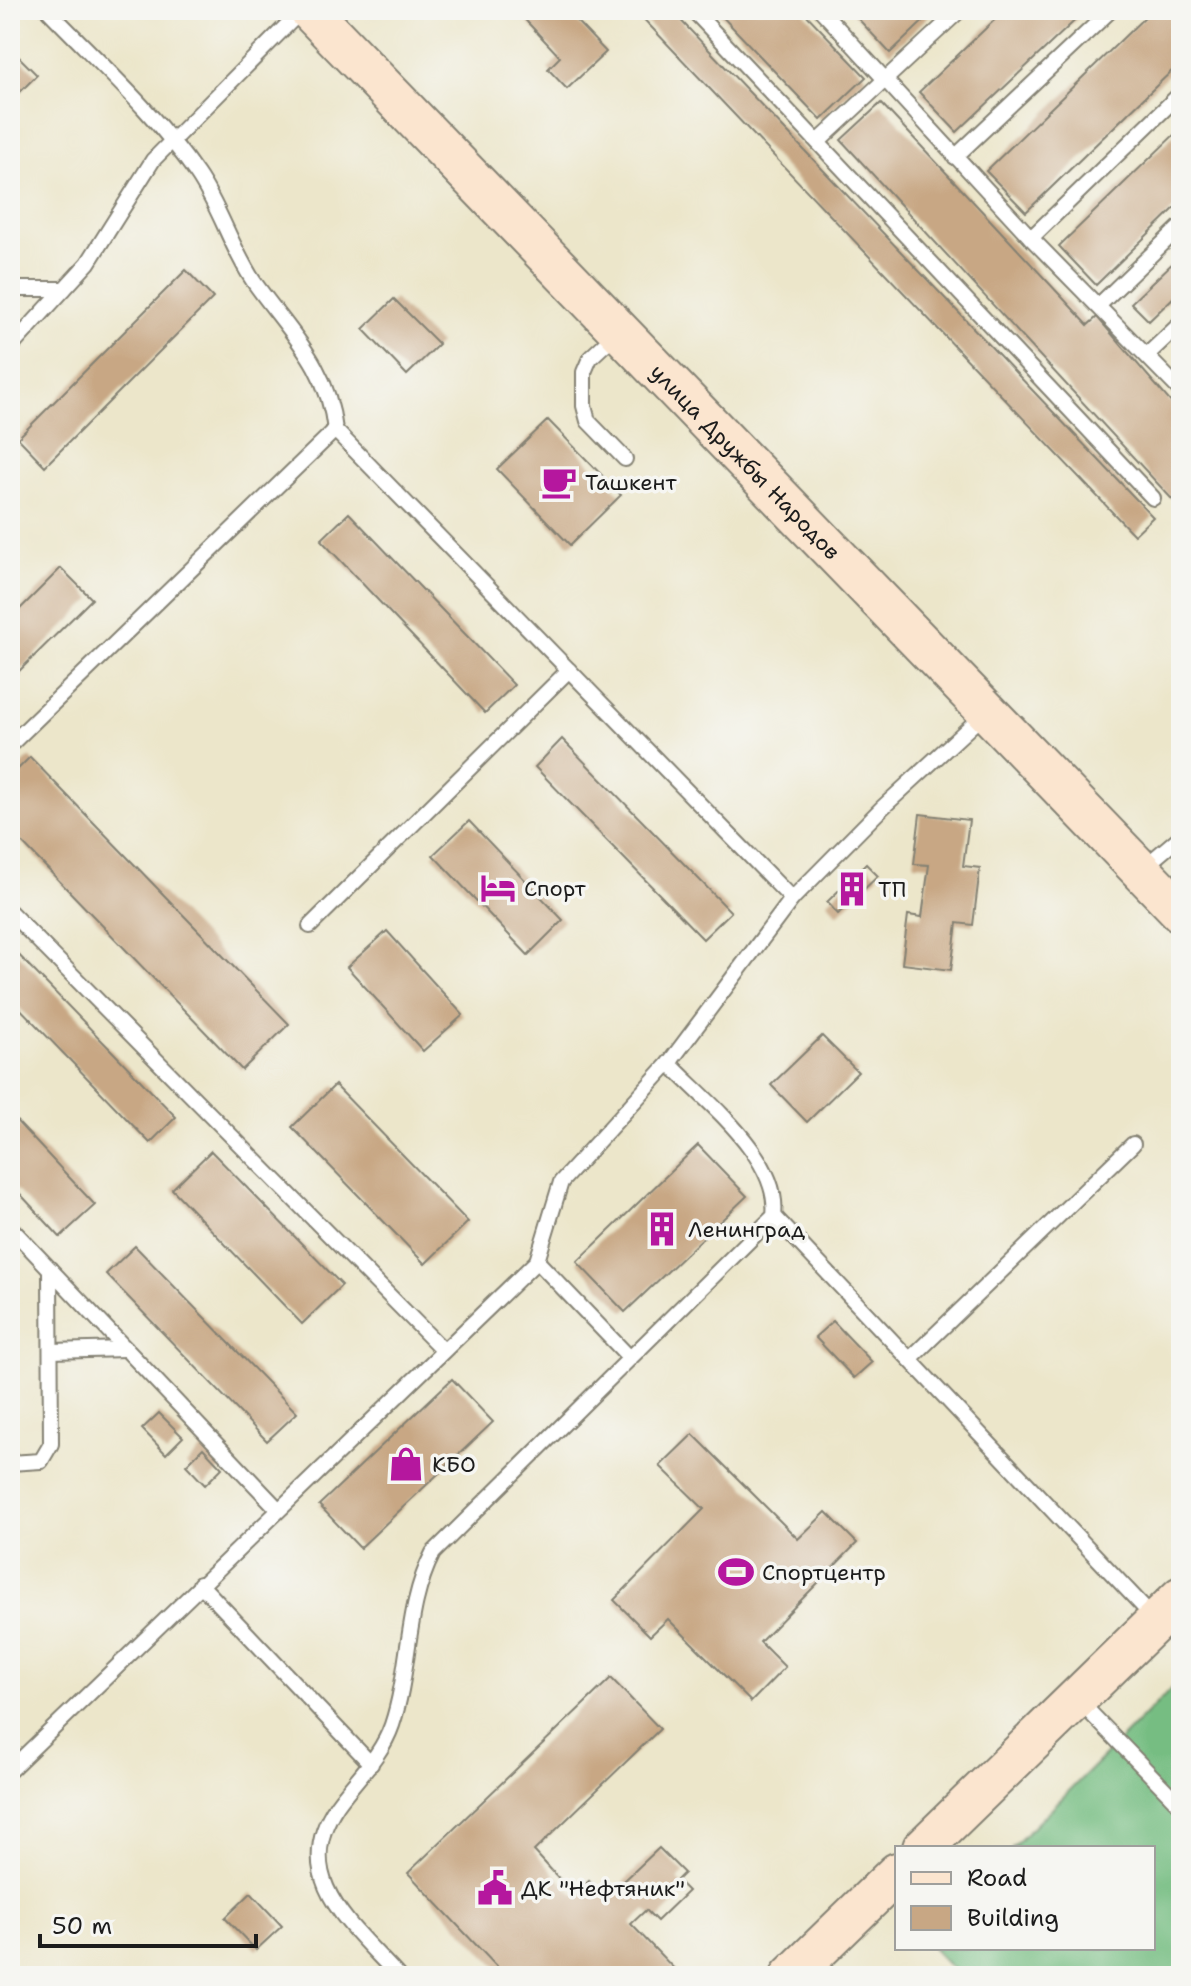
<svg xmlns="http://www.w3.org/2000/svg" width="1191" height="1986" font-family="'Shantell Sans',sans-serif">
	<rect width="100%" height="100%" fill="#f6f6f2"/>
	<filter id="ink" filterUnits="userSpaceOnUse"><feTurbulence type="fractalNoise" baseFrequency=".0125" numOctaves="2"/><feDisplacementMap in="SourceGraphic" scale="16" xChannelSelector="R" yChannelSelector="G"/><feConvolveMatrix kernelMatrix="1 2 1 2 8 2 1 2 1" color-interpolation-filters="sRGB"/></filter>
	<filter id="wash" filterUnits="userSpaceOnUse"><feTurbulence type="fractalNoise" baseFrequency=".006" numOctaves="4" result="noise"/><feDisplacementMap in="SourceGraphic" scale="32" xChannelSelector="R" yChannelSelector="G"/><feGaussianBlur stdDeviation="1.8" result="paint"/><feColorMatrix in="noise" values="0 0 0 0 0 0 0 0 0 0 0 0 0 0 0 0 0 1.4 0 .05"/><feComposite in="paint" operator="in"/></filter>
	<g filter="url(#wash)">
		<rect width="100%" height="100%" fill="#ece6ca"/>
		<path fill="#76bd82" stroke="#496c4f" stroke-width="2" d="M1181,1679v297h-222l-27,-28h221v-100h-141z"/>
		<g id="blocks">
			<g fill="#c8a784">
				<path d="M516,10h50l40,42 -39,37 -19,-20 12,-12z"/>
				<path d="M635,10h36l482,507 -19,18z"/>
				<path d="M716,10h86l64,67 -45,43z"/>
				<path d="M850,10h85l-45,43z"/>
				<path d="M1005,10h81l-129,122 -38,-40z"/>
				<path d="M1152,10h29v52l-155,150 -40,-41z"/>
				<path d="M10,48l27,27 -27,27z"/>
				<path d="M881,103l207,222 9,-8 84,97v95l-340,-369z"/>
				<path d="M1181,128v74l-85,83 -37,-39z"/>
				<path d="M1181,255v35l-32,31 -18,-18z"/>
				<path d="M186,270l27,28 -168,168 -27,-28z"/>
				<path d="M394,299l45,45 -32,31 -44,-46z"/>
				<path d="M548,420l73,75 -51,50 -73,-76z"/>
				<path d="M349,513l165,172 -29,28 -164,-173z"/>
				<path d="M61,568l31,31 -82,81v-61z"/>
				<path d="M562,739l169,173 -28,27 -168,-172z"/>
				<path d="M30,757l259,267 -47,46 -232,-240v-53z"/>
				<path d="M920,814l49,6 -6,46 17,2 -7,57 -16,-2 -6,47 -49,-6 6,-49 14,2 7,-52 -15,-1z"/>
				<path d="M469,821l94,99 -35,35 -95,-100z"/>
				<path d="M866,864l12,12 -40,38 -11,-12z"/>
				<path d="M387,931l76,84 -40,36 -76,-84z"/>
				<path d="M10,946l166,171 -26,26 -140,-145z"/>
				<path d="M822,1036l36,36 -51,50 -36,-37z"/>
				<path d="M335,1085l133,137 -43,42 -133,-137z"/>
				<path d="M10,1114l85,91 -35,32 -50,-54z"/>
				<path d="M698,1145l49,51 -122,116 -48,-50z"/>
				<path d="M211,1151l131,134 -40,39 -130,-135z"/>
				<path d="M135,1246l162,167 -30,28 -161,-167z"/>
				<path d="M833,1321l39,41 -18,16 -39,-41z"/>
				<path d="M452,1379l41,43 -133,126 -41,-43z"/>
				<path d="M159,1413l24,24 -17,17 -24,-25z"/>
				<path d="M693,1434l105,105 28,-27 31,31 -97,99 25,25 -34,35 -83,-83 -18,17 -36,-36 90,-91 -44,-43z"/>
				<path d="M203,1448l19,20 -17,17 -19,-20z"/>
				<path d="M611,1678l49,51 -126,122 40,44 15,-14 17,17 53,-50 25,25 -7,7 11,11 -31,30 -11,-11 -15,14 50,52h-191l8,-8 -90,-95z"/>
				<path d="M251,1893l31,33 -26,24 -31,-32z"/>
			</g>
		</g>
	</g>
	<g filter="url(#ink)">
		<use href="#blocks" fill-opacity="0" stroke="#848173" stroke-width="2"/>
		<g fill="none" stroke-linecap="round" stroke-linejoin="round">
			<g stroke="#848173" stroke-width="18">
				<g id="lane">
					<path d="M48,10c51,53 107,103 149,164 23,33 34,74 57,108 36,51 74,83 81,148"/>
					<path d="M693,10l460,488"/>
					<path d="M821,10l210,228 150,153"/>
					<path d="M818,142l142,-132"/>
					<path d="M955,157l156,-147"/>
					<path d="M1031,238l150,-145"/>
					<path d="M10,289h54"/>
					<path d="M1098,306l83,-80"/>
					<path d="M618,332l-28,26 -6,14v34l4,15 37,38"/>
					<path d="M10,348l78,-85 65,-103 149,-150"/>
					<path d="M1147,355l34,-32"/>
					<path d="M10,745l325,-315 457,469 90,-91 103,-95"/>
					<path d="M1142,869l39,-33"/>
					<path d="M10,912l433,438"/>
					<path d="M310,926l259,-256"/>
					<path d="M774,1216l382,404"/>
					<path d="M10,1227l267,281"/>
					<path d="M537,1261l92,96"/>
					<path d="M51,1351l75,-2"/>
					<path d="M910,1359l223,-215"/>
					<path d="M10,1463l31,-2 10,-17 -1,-175"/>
					<path d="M200,1584l171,180"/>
					<path d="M1078,1700l103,106"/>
					<path d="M10,1770l527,-509 24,-79 108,-119"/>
					<path d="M398,1976c-45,-50 -110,-98 -61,-171 19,-27 44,-48 55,-80 19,-57 13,-118 41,-172l341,-337c7,-58 -68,-114 -105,-153l123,-164"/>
				</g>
			</g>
			<g stroke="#848173" stroke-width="44">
				<g id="secondary">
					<path id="s1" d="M309,10l872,902"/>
					<path d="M923,1848l258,-251"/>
					<path d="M791,1976l106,-103"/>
				</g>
			</g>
			<use href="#lane" stroke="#fff" stroke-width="14"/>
			<use href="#secondary" stroke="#fbe5cf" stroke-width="40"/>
		</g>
	</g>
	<defs>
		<g id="cafe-bare" transform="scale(2.76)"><path d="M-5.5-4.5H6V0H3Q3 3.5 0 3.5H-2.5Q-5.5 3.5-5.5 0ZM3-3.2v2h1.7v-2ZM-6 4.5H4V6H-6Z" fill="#b5179e" stroke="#f6f6f2" stroke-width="2.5" paint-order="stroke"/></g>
		<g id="hotel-bare" transform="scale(2.76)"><path d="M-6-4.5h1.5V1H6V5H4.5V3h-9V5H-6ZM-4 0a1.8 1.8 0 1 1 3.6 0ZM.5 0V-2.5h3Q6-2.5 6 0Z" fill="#b5179e" stroke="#f6f6f2" stroke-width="2.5" paint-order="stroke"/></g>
		<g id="building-bare" transform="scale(2.76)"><path d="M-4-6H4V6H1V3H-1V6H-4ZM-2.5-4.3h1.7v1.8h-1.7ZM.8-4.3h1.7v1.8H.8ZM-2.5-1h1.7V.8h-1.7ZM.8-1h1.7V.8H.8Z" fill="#b5179e" stroke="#f6f6f2" stroke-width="2.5" paint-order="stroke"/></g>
		<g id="shop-bare" transform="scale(2.76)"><path d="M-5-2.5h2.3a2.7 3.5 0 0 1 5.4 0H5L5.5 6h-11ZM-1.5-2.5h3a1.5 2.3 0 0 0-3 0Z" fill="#b5179e" stroke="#f6f6f2" stroke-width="2.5" paint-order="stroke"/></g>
		<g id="stadium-bare" transform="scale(2.76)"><path d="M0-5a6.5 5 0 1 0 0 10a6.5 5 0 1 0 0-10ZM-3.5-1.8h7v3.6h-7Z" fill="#b5179e" stroke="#f6f6f2" stroke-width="2.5" paint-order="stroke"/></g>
		<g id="civic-bare" transform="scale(2.76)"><path d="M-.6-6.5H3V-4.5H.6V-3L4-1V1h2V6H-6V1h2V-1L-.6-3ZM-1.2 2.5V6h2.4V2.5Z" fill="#b5179e" stroke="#f6f6f2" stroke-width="2.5" paint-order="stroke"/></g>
	</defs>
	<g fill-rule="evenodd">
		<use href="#cafe-bare" x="559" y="482"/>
		<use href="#hotel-bare" x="498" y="888"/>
		<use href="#building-bare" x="852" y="889"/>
		<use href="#building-bare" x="662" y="1229"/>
		<use href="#shop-bare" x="406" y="1464"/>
		<use href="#stadium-bare" x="736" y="1572"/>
		<use href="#civic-bare" x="495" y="1888"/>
	</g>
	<g text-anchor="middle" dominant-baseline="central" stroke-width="7" stroke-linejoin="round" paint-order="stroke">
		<g font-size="22" fill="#1c1c1c" stroke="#f6f6f2">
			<text stroke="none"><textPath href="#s1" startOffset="628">улица Дружбы Народов</textPath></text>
		</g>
		<g font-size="22" fill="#1c1c1c" stroke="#f6f6f2" text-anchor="start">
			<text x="585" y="482">Ташкент</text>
			<text x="524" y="888">Спорт</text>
			<text x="878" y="889">ТП</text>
			<text x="688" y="1229">Ленинград</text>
			<text x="432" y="1464">КБО</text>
			<text x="762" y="1572">Спортцентр</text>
			<text x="521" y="1888">ДК "Нефтяник"</text>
		</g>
	</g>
	<rect width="1191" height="1986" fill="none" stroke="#f6f6f2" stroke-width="40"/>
	<rect x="895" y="1846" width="260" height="104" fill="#f6f6f2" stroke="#9f9f9c" stroke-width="2"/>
	<rect x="911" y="1872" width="40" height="12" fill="#fbe5cf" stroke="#9f9f9c" stroke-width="2"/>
	<text x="967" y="1886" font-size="24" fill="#1c1c1c">Road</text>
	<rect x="911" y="1906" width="40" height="24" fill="#c8a784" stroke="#9f9f9c" stroke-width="2"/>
	<text x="967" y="1926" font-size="24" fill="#1c1c1c">Building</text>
	<path d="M40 1934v12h216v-12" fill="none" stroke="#1c1c1c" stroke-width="4"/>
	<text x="52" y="1934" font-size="24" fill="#1c1c1c" stroke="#f6f6f2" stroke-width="6" paint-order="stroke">50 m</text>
</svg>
